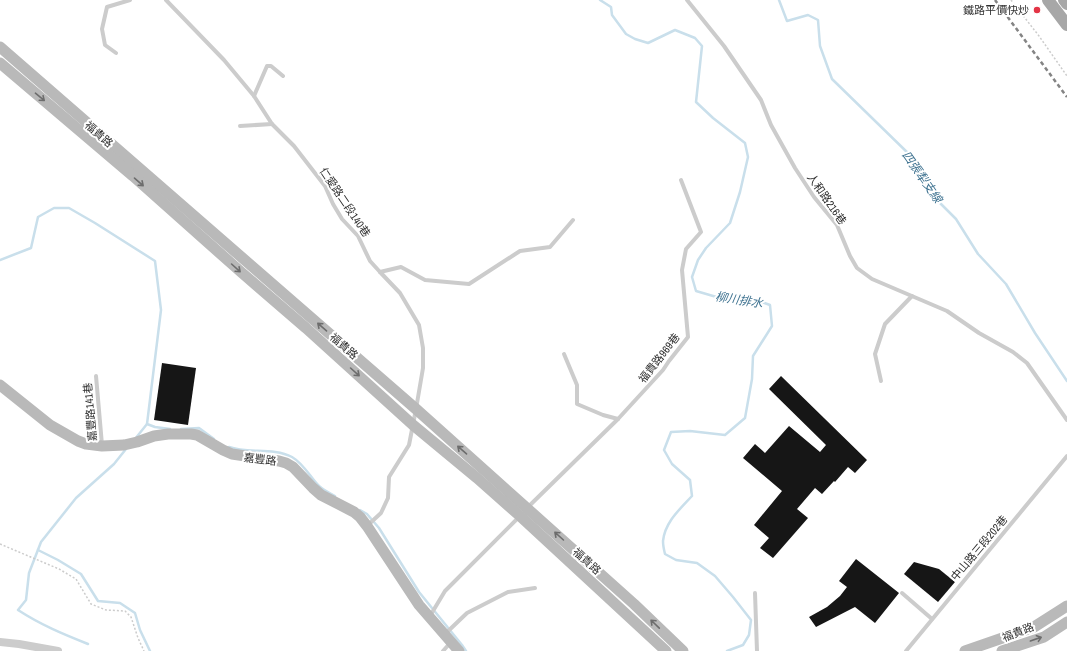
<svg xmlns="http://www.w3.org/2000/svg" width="1067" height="651" font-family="'Archivo Narrow','Noto Sans TC',sans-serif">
	<rect width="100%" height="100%" fill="#fff"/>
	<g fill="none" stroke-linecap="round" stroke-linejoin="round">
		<g stroke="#c9dfeb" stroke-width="2.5">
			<path d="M600,0l11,7 1,8 14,19 9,5 13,4 27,-13 20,8 7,8 -6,56 17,16 32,25 3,14 -8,35 -10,31 -24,25 -8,12 -6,17 4,14 24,7 39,3 11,4 2,21 -19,30 -1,23 -7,39 -20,17 -35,-4 -19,1 -7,18 8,14 18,16 2,16c-12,13 -27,26 -29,45 0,4 1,9 2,13l11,6 21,3 18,13 18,21 18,23 -2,15 -6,10 -16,6"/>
			<path d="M779,0l8,21 21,-6 10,5 2,26 12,33 79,77 22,40 23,23 22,35 28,30 29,49 32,48"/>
			<path d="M0,260l31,-12 7,-31 16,-9h15l26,15 60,38 6,49 -14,114 8,3 15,2"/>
			<path d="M181,429l18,-1 15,11"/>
			<path d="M135,439l12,-15"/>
			<path d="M229,447c19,7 44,0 63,10 12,7 18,20 27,29 4,4 10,7 16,10"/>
			<path d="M360,510l7,4 12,14 40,64 43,53 4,6"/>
			<path d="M38,550l20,10 23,14 17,27 22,2 15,10 5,17 10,21"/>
			<path d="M88,644c-25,-10 -47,-19 -70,-34l8,-10 3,-27 12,-31 35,-44 38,-34 12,-15"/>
		</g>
	</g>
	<g fill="#161616">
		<path d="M162,363l34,5 -8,57 -34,-5z"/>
		<path d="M781,376l86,84 -12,13 -7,-6 -13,15 -1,-1 -12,13 -7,-6 -18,21 11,9 -35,40 -13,-10 9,-10 -15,-13 28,-34 -39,-33 12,-14 10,9 24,-27 31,26 6,-7 -57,-56z"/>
		<path d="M856,559l43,34 -24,30 -20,-16 -39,20 -7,-10 18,-10 13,-11 7,-9 -8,-6z"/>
		<path d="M914,562l25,7 16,13 -17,20 -34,-28z"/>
	</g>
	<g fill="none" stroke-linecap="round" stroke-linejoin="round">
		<g stroke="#ccc" stroke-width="1.5" stroke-dasharray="2 2" stroke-linecap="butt">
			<path d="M1011,0l28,36 28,40"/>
			<path d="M0,544l59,25 17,10 15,25 15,6 19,1 6,6 7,21 6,13"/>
		</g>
		<g stroke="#ccc" stroke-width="4">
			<path d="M166,0l58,60 30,36 18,28 22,22 31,40 8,18 9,15 16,17 12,25 10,11 20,21 19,32 4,23v20l-7,41 -7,36 -20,32 -1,21 -7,15 -13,12"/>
			<path d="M687,0l37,46 37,54 10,25 24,43 19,29 23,28 13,31 7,12 15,11 75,32 32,22 34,19 14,11 40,57"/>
			<path d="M116,53l-11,-8 -3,-16 5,-22 23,-7"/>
			<path d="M254,96l13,-30h4l12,10"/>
			<path d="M240,126l32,-2"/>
			<path d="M380,272l21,-5 24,13 44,4 51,-33 30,-4 23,-27"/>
			<path d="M564,354l13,31v19l26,11 15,4"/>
			<path d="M96,376l6,69"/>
			<path d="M881,381l-6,-27 10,-30 27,-28"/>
			<path d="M527,508l91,-89 45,-49 6,-9 19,-24 -6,-67 4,-21 15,-17 -20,-52"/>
			<path d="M755,593l2,58"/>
			<path d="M902,593l30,26"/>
			<path d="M430,616l15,-25 75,-75"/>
			<path d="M445,634l22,-21 41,-21 27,-4"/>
			<path d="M443,651l8,-9"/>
			<path d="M906,651l161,-195"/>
		</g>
		<path stroke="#ccc" stroke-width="8" d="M0,642l19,2 39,7"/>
		<g stroke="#b9b9b9" stroke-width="11">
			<path d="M0,47l416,362 218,195 49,47"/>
			<path d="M0,63l133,113 108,96 65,56 107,97 64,53 43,38 146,135"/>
			<path d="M0,385l50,40 28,16 8,3 16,2 22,-1 13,-3 17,-6 14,-2h23l6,1 26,15 9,4 47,7 7,2 7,4 20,21 8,7 33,17 6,5 7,9 52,79 40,46"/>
			<path d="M965,651l69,-24 33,-21"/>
			<path d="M1002,651l42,-14 23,-15"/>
		</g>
		<g stroke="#a7a7a7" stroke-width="12">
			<path d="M1048,0l19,25"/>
			<path d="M1064,0l3,4"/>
		</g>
		<path stroke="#848484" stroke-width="2.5" stroke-dasharray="4 3" stroke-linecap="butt" d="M995,0l72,97"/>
	</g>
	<defs><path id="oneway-shaft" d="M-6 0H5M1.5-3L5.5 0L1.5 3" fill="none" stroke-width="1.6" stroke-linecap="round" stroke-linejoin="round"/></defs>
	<g stroke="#6d6d6d">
		<use href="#oneway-shaft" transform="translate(40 97) rotate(40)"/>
		<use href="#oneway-shaft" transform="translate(139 182) rotate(41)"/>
		<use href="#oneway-shaft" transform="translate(236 268) rotate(42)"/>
		<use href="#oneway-shaft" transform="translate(322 327) rotate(-139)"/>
		<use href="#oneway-shaft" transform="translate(355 372) rotate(42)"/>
		<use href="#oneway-shaft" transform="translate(462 450) rotate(-139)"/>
		<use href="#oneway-shaft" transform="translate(559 536) rotate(-138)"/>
		<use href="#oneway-shaft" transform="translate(655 624) rotate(-136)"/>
		<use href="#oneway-shaft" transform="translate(1036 639) rotate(-19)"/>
	</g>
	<circle fill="#e33446" stroke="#fff" stroke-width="1.5" cx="1037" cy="10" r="4"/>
	<g text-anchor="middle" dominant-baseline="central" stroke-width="4" stroke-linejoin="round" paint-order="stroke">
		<g font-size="11" fill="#2f2f2f" stroke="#fff" text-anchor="end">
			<text x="1029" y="10">鐵路平價快炒</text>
		</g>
		<g font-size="11" fill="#2f2f2f" stroke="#fff">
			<text transform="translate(99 134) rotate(41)">福貴路</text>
			<text transform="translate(827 199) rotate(55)">人和路216巷</text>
			<text transform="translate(345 202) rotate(56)">仁愛路二段140巷</text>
			<text transform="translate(344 346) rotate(41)">福貴路</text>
			<text transform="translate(659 358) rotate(-52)">福貴路969巷</text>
			<text transform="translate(90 412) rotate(-95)">嘉豐路141巷</text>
			<text transform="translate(260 459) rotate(7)">嘉豐路</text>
			<text transform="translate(979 548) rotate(-50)">中山路三段202巷</text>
			<text transform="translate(587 561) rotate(42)">福貴路</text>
			<text transform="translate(1018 632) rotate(-21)">福貴路</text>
		</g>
		<g font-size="12" font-style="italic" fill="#3e7290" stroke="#fff">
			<text transform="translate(922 177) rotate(55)">四張犁支線</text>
			<text transform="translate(739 300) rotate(9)">柳川排水</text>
		</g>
	</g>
</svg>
